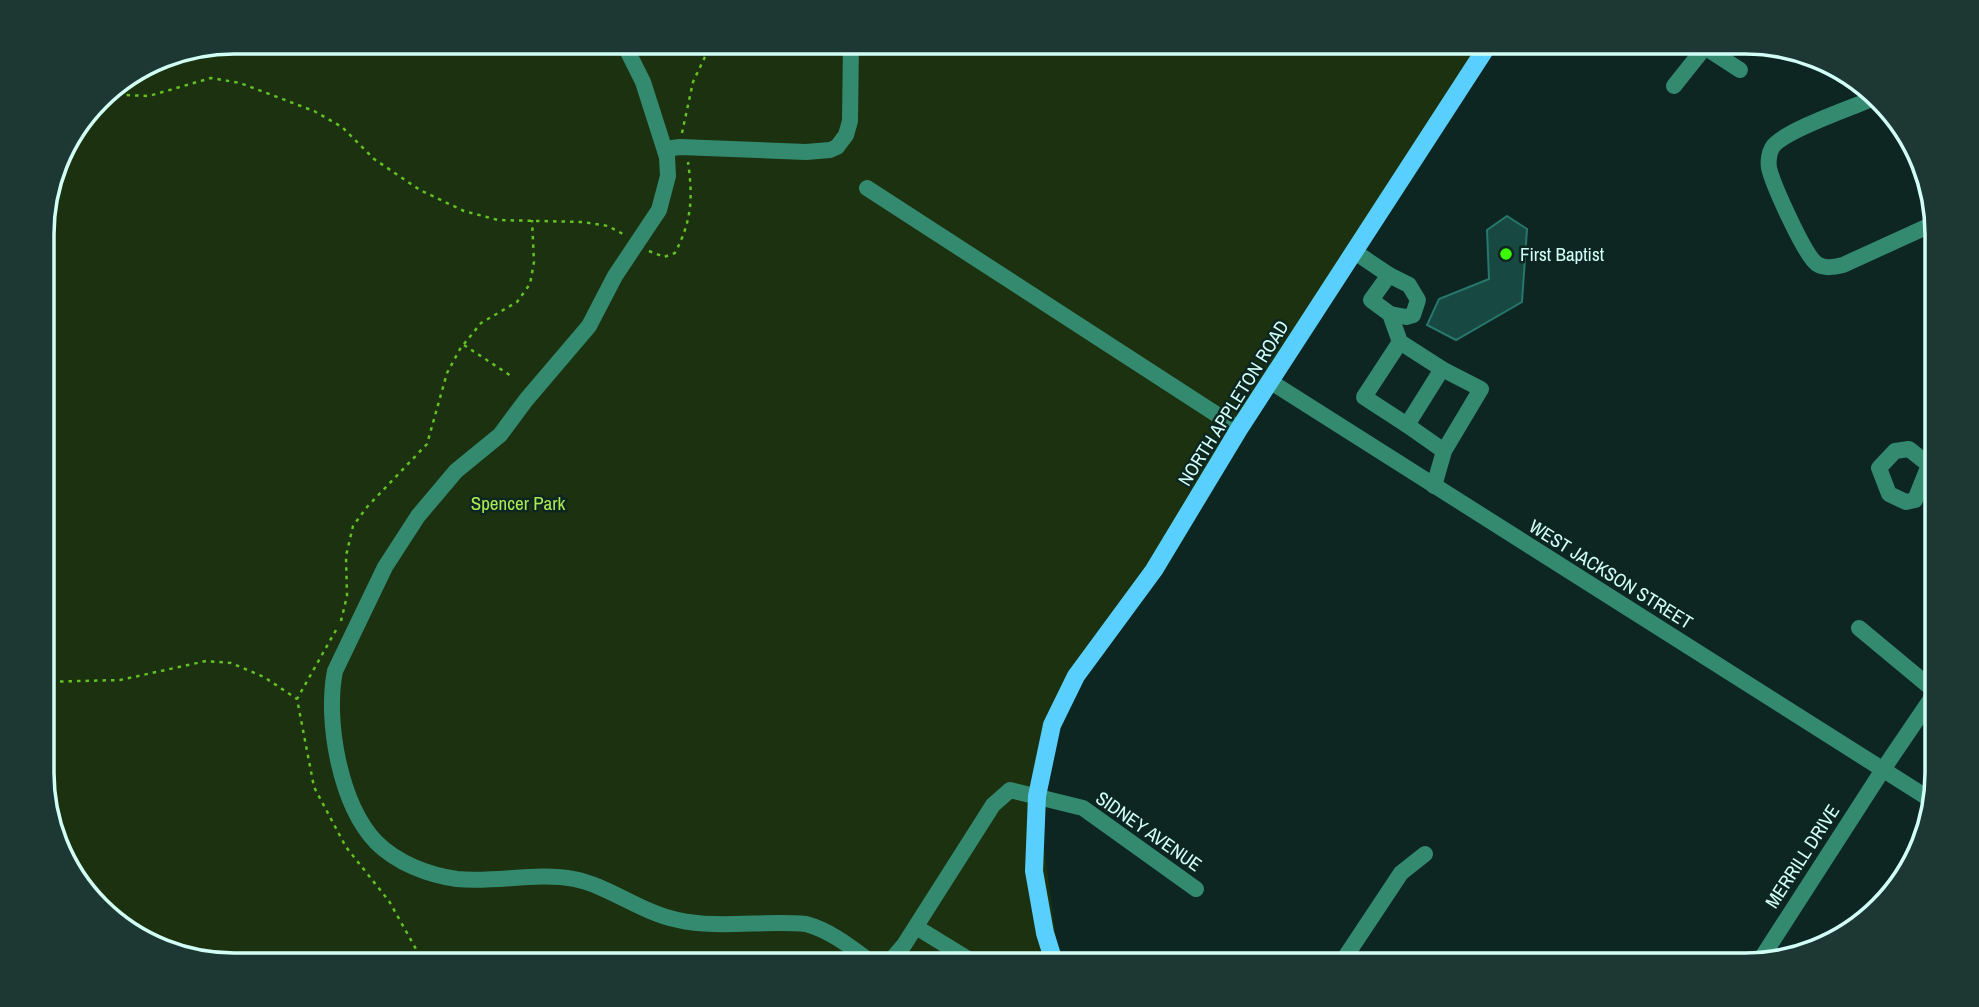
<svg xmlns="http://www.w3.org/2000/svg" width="1979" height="1007" font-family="'Archivo Narrow',sans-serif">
	<rect width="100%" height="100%" fill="#0d2622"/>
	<path fill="#1c310f" d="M234,42h1261l-419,634 -39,120 23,169h-826l-85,-20 -68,-55 -37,-91 -2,-578 20,-72 45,-59 54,-34z"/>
	<path fill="#174942" stroke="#27776c" stroke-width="2" d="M1507,216l20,13 -5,73 -66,38 -29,-15 12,-26 50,-20 -2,-49z"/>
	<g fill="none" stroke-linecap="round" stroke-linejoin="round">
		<g stroke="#63c123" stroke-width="2.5" stroke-dasharray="3.5 5" stroke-linecap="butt">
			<path d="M112,87l12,8 25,1 62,-18 29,5 74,28 28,16 32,32 46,31 44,21 34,9 85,2 25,4 15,8"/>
			<path d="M682,133l11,-51 19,-40"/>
			<path d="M649,251l15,6 11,-4c17,-33 18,-55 13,-91"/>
			<path d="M464,345l47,31"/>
			<path d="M341,621l6,-25 -1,-40 7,-30 14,-19 60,-63 20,-71 13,-24 21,-26 36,-21 13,-18 4,-22 -2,-42"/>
			<path d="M336,630l-39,69 17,88 32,60 43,54 36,64"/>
			<path d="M43,682l77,-2 86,-19 25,2 33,14 33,22"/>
		</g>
		<g stroke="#338a6f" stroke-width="16">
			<path d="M623,42l20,40 24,75 1,19 -9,34 -44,66 -26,50 -63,74 -26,35 -44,36 -38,45 -33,51 -50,104c-10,50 5,133 41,171 21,21 52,33 81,37 38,4 79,-7 117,0 33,6 68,34 104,41 39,9 87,0 128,4 26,7 47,25 69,41"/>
			<path d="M1697,42l43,28"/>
			<path d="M1674,86l31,-39"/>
			<path d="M1872,99c-19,8 -92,33 -100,49 -3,5 -4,14 -3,20 4,17 36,88 48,96 8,5 17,3 26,1l92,-42"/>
			<path d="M665,149l15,-2 126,5 24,-2 7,-3 9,-12 4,-14 1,-79"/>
			<path d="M867,188l372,241"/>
			<path d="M1355,252l34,23 -18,25 19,14 10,28 42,27 39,20 -37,62 -10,35"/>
			<path d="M1389,275l20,10 9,15 -5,15 -7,2 -16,-3"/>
			<path d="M1400,342l-36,55 43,28 35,-56"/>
			<path d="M1271,382l660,418"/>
			<path d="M1407,425l37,26"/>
			<path d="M1909,449l20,16 -14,35 -9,2 -17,-8 -10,-26 16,-17z"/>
			<path d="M1859,628l77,64"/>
			<path d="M916,927l62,38"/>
			<path d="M887,965l17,-20 89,-140 17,-15 73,18 113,81"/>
			<path d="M1340,965l61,-92 24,-19"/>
			<path d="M1757,965l125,-194 55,-81"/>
		</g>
		<path stroke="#59cfff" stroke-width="18" d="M1055,965l-10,-32 -11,-62 3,-75 15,-71 24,-49 78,-106 85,-141 251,-387"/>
	</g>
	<circle fill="#3dfd00" stroke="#0d2622" stroke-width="2.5" cx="1506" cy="254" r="7"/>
	<g text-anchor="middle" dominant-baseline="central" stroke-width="5" stroke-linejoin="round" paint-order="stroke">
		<g font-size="19" fill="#d2fff5" stroke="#0d2622" text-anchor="start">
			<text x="1520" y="254">First Baptist</text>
		</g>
		<g font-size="19" fill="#d2fff5" stroke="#0d2622">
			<text transform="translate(1233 403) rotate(-58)">NORTH APPLETON ROAD</text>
			<text transform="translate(1611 574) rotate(32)">WEST JACKSON STREET</text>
			<text transform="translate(1149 831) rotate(35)">SIDNEY AVENUE</text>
			<text transform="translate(1802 856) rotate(-57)">MERRILL DRIVE</text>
		</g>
		<g font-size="19" fill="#acea52" stroke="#0d2622">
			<text x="518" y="503">Spencer Park</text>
		</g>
	</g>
	<path d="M0 0H1979V1007H0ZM234 54H1745A180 180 0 0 1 1925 234V773A180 180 0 0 1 1745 953H234A180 180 0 0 1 54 773V234A180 180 0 0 1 234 54Z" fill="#1d3733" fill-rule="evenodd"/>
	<path fill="none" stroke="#d2fff5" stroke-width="3.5" d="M234 54H1745A180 180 0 0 1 1925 234V773A180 180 0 0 1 1745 953H234A180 180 0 0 1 54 773V234A180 180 0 0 1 234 54Z"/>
</svg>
